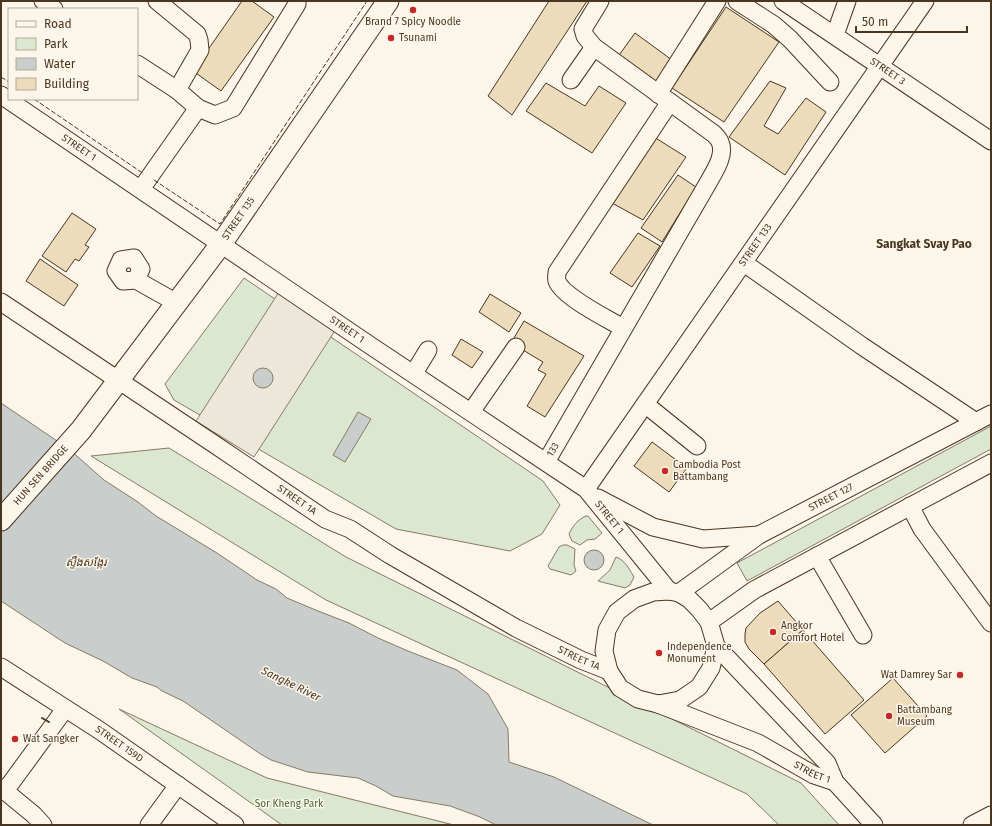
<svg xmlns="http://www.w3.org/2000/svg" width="992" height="826" font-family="'Fira Sans','Noto Sans Khmer',sans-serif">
	<rect width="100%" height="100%" fill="#fbf6e9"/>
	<g fill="#dce7d0" stroke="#887966">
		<path d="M244,278l299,203 17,24 -18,29 -32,17 -114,-22 -222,-129 -9,-16z"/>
		<path d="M991,426v23l-244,132 -10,-18z"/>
		<path d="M169,448l177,109 455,226 38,42h-60l-32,-31 -421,-194 -235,-144z"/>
		<path d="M586,516h2l14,17 -7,6 -8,1 -7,5 -8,-4 -3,-7c4,-8 8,-14 17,-18z"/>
		<path d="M563,545h4l8,4 -1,16 2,6 -5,4 -21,-6 -2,-3 11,-19z"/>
		<path d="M616,557c9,3 13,12 18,20l-4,8 -5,3 -27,-7 12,-11z"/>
		<path d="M119,709l148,69 187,47h-172z"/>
	</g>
	<path fill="#ede7d9" stroke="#887966" d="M279,292l57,37 -82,128 -58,-36z"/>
	<g fill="#c9cecd" stroke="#887966">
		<circle cx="263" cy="378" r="10"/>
		<path d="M1,403l68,46 35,31 34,22 18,14 61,37 40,27 19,9 11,9 31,13 31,12 29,15 30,13 49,19 31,24 20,35 1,33 45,15 99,48h-157l-16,-8 -30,-11 -57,-10 -17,-10 -18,-8 -50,-6 -37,-12 -12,-7 -76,-52 -21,-10 -5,-4 -25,-9 -29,-17 -38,-18 -64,-42z"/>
		<path d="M358,412l13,7 -26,43 -12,-7z"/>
		<circle cx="594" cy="560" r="10"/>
	</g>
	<g fill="#ecdcbc" stroke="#4a3520">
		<path d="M242,1h10l22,16 -53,74 -28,-20z"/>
		<path d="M549,1h38l-75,114 -24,-19z"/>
		<path d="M726,7l53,35 -55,80 -52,-34z"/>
		<path d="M635,33l37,27 -17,24 -38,-26z"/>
		<path d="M770,81l16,7 -22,38 14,8 28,-36 20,14 -41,63 -56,-38z"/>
		<path d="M546,83l39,23 14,-20 27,17 -34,50 -66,-42z"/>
		<path d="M654,137l32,20 -43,63 -31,-17z"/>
		<path d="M678,175l18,12 -34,55 -21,-14z"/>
		<path d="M72,213l24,16 -11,16 4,2 -10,14 -4,-2 -9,13 -24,-16z"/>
		<path d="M638,233l22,13 -28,41 -22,-14z"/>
		<path d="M40,259l38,26 -14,21 -38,-25z"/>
		<path d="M490,294l31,19 -12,19 -30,-20z"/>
		<path d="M524,321l60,35 -39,61 -18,-11 19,-32 -8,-4 5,-8 -32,-19z"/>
		<path d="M461,339l22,13 -11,16 -20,-13z"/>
		<path d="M652,442l35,26 -18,24 -35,-26z"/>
		<path d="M778,601l25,29 -39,34 -15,-15 -4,-7v-8l1,-6 14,-15z"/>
		<path d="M803,630l61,70 -39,34 -61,-70z"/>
		<path d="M893,678l34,38 -42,37 -34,-38z"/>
	</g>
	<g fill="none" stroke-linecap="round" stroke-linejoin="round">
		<g stroke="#4a3520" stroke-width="19">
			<g id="minor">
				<path d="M43,1l11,8"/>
				<path d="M157,1l40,33 2,6 1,10 -23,40"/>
				<path d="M737,1l37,24 16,14 40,43"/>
				<path id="s1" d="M783,1l208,140"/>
				<path d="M835,35l12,-34"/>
				<path d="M137,64l40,26 21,18 17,7 18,-7 64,-104v-3"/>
				<path d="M571,80l23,-33"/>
				<path d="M658,94l59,-93"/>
				<path id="s2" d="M1,95l370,251 215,143 83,102"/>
				<path d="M141,189l57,-81"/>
				<path d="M744,263l118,83 114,76"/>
				<path d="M136,280l5,-11 -7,-11 -13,2 -5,11 7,10 13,-1 41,23"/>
				<path id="s3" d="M1,302l213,142 111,75 25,10 40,26 126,73 65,32 28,11"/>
				<path d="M623,328c-15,-9 -60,-31 -66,-47 -1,-3 0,-6 0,-9l113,-170"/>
				<path d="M414,373l14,-23"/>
				<path d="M645,404l52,42"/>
				<path d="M471,412l45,-65"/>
				<path id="s4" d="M546,462l162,-279c6,-11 18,-28 12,-41 -1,-3 -4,-6 -6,-8l-120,-87 -9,-11 -2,-7 17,-28"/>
				<path id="s5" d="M586,489l339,-488"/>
				<path d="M598,498l55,29 50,12 56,-4"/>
				<path d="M910,506l12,23 69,94"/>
				<path d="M817,556l46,79"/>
				<path id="s6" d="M679,593l80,-58 232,-121"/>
				<path d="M709,622l45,-32 237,-127"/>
				<path d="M716,646l-5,22 -12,19 -19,13 -22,4 -20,-5 -18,-11 -11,-17 -5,-20 3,-21 10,-18 17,-13 19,-7 16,-1 10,2 10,6 10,10 10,13 7,24 111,117 8,19 39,43"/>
				<path id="s7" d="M1,667l98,63 136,95"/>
				<path id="s8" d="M658,704l100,39 56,32 21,7"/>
				<path d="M1,788l4,3 60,-82"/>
				<path d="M5,791l29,24 9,10"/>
				<path d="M149,825l29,-40"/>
				<path d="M972,825l19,-10"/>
			</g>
		</g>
		<g stroke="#4a3520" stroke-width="23">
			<g id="major">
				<path id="s9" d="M1,520l80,-90 140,-186 167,-243"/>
			</g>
		</g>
		<use href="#minor" stroke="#fbf6e9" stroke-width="17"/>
		<use href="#major" stroke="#fbf6e9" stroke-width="21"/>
		<g stroke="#4a3520" stroke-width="1" stroke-dasharray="5 2" stroke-linecap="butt">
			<path d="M1,77l8,5"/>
			<path d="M34,99l110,75"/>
			<path d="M154,180l66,44 147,-223"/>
		</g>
		<path stroke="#4a3520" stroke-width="2" d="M42,718l7,4"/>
	</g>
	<g fill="#c62828" stroke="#fbf6e9" stroke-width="1.5">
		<circle cx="413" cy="10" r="4"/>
		<circle cx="391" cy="38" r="4"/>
		<circle cx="665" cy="471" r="4"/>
		<circle cx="773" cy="632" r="4"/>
		<circle cx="659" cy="653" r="4"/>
		<circle cx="960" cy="675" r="4"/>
		<circle cx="889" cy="716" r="4"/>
		<circle cx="15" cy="739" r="4"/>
	</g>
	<g text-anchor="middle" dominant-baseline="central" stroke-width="3" stroke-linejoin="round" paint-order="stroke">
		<g font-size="10" fill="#4a3520" stroke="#fbf6e9" text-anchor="start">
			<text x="413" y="22" text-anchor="middle">Brand 7 Spicy Noodle</text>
			<text x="399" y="38">Tsunami</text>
			<text x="673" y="465">Cambodia Post<tspan x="673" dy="12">Battambang</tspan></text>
			<text x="781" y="626">Angkor<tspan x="781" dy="12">Comfort Hotel</tspan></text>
			<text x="667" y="647">Independence<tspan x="667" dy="12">Monument</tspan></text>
			<text x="952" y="675" text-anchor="end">Wat Damrey Sar</text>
			<text x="897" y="710">Battambang<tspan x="897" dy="12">Museum</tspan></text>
			<text x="23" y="739">Wat Sangker</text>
		</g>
		<g font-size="10" fill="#4a3520" stroke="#fbf6e9">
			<text stroke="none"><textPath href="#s1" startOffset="126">STREET 3</textPath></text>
			<text stroke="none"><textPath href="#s2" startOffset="94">STREET 1</textPath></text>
			<text stroke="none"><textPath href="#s9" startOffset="384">STREET 135</textPath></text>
			<text stroke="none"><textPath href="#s5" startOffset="297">STREET 133</textPath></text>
			<text stroke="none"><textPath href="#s2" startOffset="418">STREET 1</textPath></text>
			<text stroke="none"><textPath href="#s4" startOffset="14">133</textPath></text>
			<text stroke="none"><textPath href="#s9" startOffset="60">HUN SEN BRIDGE</textPath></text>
			<text stroke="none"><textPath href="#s6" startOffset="180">STREET 127</textPath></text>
			<text stroke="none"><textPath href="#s3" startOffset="356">STREET 1A</textPath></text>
			<text stroke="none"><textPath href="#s2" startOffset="742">STREET 1</textPath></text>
			<text stroke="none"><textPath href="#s3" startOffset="680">STREET 1A</textPath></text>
			<text stroke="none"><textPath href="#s7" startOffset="141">STREET 159D</textPath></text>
			<text stroke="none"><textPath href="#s8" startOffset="169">STREET 1</textPath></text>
		</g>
		<g font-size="10" fill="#436837" stroke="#fbf6e9">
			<text x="289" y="804">Sor Kheng Park</text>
		</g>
		<g font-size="11" font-style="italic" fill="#4a3520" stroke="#fbf6e9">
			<text x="86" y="562">ស្ទឹងសង្កែរ</text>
			<text transform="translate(291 684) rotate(26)">Sangke River</text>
		</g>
		<g font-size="12" font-weight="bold" fill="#4a3520" stroke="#fbf6e9">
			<text x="924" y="244">Sangkat Svay Pao</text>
		</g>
	</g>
	<rect width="992" height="826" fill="none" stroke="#4a3520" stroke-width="4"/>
	<rect x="8" y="8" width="130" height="92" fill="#fbf6e9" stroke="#b4a999"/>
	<rect x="16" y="21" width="20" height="6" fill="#fbf6e9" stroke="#b4a999"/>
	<text x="44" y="28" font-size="12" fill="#4a3520">Road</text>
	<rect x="16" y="38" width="20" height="12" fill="#dce7d0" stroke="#b4a999"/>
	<text x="44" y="48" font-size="12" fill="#4a3520">Park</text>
	<rect x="16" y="58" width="20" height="12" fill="#c9cecd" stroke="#b4a999"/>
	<text x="44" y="68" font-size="12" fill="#4a3520">Water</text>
	<rect x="16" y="78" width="20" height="12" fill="#ecdcbc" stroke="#b4a999"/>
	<text x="44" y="88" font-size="12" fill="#4a3520">Building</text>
	<path d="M856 26v6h111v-6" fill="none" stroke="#4a3520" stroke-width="2"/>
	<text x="862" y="26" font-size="12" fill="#4a3520" stroke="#fbf6e9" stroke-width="3" paint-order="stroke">50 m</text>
</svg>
